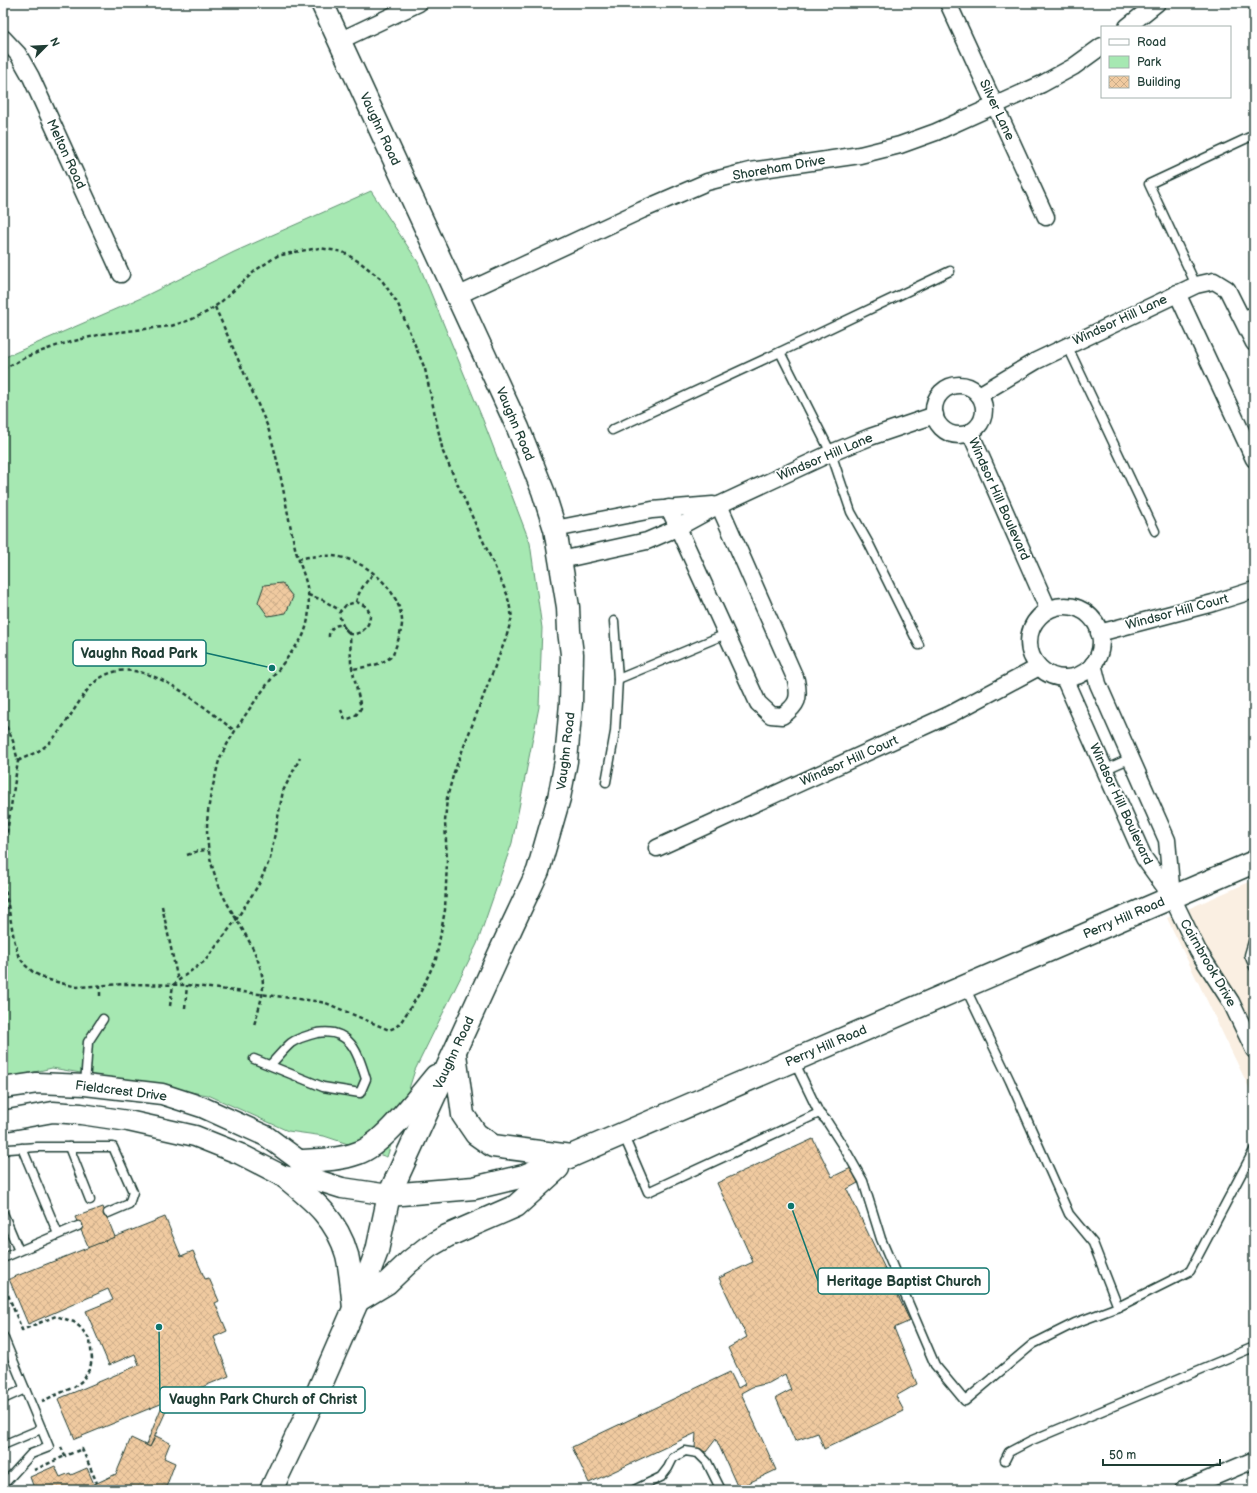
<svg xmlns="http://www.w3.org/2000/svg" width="1257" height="1493" font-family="'Balsamiq Sans',sans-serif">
	<defs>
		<pattern id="building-cross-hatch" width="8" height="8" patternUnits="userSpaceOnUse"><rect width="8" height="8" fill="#f0caa0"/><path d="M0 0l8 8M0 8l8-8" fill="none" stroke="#cdae8a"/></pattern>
	</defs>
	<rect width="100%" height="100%" fill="#fff"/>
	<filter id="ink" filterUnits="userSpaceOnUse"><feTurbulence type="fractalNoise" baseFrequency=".025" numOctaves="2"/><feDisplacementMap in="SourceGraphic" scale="8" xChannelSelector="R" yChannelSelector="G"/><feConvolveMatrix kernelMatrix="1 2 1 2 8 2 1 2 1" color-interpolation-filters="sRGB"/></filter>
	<g filter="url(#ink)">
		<path fill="#faefe2" d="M1254,880v218l-87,-180z"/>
		<path fill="#a6e8b2" stroke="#629273" d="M371,191l47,71 65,158 47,123 12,85 -3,79 -27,136 -35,101 -62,126 -28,87 -63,-21 -36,-5 -80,-36 -156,-27 -49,11v-721l138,-60 93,-46z"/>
		<g fill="url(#building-cross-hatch)" stroke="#1f3d34">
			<path d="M282,583l11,14 -7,16 -18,3 -10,-14 6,-17z"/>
			<path d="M813,1139l19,38 19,-9 7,15 -11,6 63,132 -16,7 23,56 -21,12 8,15 -80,38 -6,-16 -23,8 -19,-43 15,-8 -6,-16 -16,9 -17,4 -11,6 35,77 -38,18 -22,-49 -10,13 -11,-4 1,-15 -107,50 -17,-36 158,-75 8,16 7,-4 -17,-36 19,-11 -28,-59 34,-16 -36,-79z"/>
			<path d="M103,1207l12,30 -26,11 -14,-31z"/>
			<path d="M165,1217l16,39 12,-5 12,28 4,-1 10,23 -4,2 12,28 -13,6 15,39 -154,63 -17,-40 81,-34 -4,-11 -26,11 -23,-54 27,-11 -5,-11 -80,35 -19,-45z"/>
			<path d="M177,1397l3,8 -14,6 -16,36 -4,-2 16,-39 9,-4 -1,-2z"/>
			<path d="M156,1436l14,7 -6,15 11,5 -10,27h-136l5,-2 -4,-11 25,-11 5,11 10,-4 1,2 16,-7 7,16 3,-1 19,-9 15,-36 19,9z"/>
		</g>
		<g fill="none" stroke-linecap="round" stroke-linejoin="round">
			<g stroke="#1f3d34" stroke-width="11">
				<g id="service">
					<path d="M1196,285l-47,-101 105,-49"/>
					<path d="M1241,316l13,-5"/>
					<path d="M1067,345l88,186"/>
					<path d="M780,352l51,101 20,59 18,32 50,101"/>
					<path d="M612,430l168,-78 170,-81"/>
					<path d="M618,679l108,-45"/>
					<path d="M1104,770l27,-12"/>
					<path d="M606,782l9,-50 3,-53 -4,-58"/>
					<path d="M1254,938l-5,17 5,12"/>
					<path d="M965,987l45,94 59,133 24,29 25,64 72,-36 64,-121"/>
					<path d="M254,1059l69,28 37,6 6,-14c-8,-26 -16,-52 -49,-46 -8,2 -19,5 -26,10 -7,6 -14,15 -21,22"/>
					<path d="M794,1061l25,52 7,7 20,31 17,30 18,58 54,126 30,36 68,-57 42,-21 43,-16"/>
					<path d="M85,1085l3,-43 15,-23"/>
					<path d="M623,1134l25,58 171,-79"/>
					<path d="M69,1147l21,53"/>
					<path d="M22,1148l36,86"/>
					<path d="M3,1151l6,-2 28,-2h76l20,45 -4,12 -21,9"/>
					<path d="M3,1213l16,38"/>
					<path d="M3,1258l75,-32"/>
					<path d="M3,1336l46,111 -18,7 -28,31"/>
					<path d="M3,1399l22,-10"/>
					<path d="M3,1445l38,-16"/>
					<path d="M1005,1460l4,-8 21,-11 224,-94"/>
					<path d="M634,1490l27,-13 7,-9 5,-10 12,-7 13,2 9,9 14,28"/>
				</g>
			</g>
			<g stroke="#1f3d34" stroke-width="19">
				<g id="minor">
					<path d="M948,3l98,214"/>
					<path d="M1127,27l30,-24"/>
					<path d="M3,38l15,16 13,23 90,197"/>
					<path d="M339,41l80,-38"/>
					<path d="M1177,293l77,166"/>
					<path d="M457,296l185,-86 65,-28 43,-11 110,-16 40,-10 36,-13 106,-48 31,-17 29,-21"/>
					<circle cx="959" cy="410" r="25"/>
					<path d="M979,395l57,-34 160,-76 18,-4 13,8 27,54"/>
					<path d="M970,432l78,177"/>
					<path d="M669,508l89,195 13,12 11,1c16,-11 18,-18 14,-36l-77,-175"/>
					<path d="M555,529l97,-19 61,-5"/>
					<path d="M561,560l86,-19 30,-13 42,-23 112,-52 39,-16 65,-22"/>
					<circle cx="1065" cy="642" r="36"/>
					<path d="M1099,633l114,-30 41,-13"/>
					<path d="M1093,664l5,20 69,156 5,57"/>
					<path d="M1064,678l80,180 28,39 26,54 33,51 23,48"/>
					<path d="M657,848l294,-134 88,-47"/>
					<path d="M1183,1490l71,-30"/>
				</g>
			</g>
			<g stroke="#1f3d34" stroke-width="23">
				<g id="tertiary">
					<path d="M3,1088l34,-5 48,2 77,9 40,13 64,29 34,25 8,13"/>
					<path d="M3,1121l50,-9 28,2 47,7 67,15 45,18 45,23 25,1 32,10 47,7"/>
				</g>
			</g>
			<g stroke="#1f3d34" stroke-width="25">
				<g id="secondary">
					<path d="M455,1054l8,61 13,19 17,12 78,10"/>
					<path d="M300,1161c20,-1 39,-1 58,-8 25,-8 60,-56 78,-77"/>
					<path d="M285,1177c28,23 52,42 62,78 4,17 5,36 7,53"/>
					<path d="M389,1195l85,-7 50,-12 17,-7 713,-307"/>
					<path d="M357,1301l30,-18 22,-21 19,-15 19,-11 69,-30 42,-38"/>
					<path d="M271,1490l48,-101 42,-96 16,-42 12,-56 123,-269 26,-55 21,-73 7,-37 5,-58 1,-49 -3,-23 -1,-24 -13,-78 -12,-38 -25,-63 -196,-425"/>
				</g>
			</g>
			<g stroke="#1f3d34" stroke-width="2.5" stroke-dasharray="4 3" stroke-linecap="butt">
				<path d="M215,307l52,118c13,39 18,78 27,118 3,16 12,33 14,50 2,16 1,30 -6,45 -27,37 -58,74 -79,114 -5,8 -6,18 -8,26 -12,42 -11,75 7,115 14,31 47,67 40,103 -2,9 -5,19 -8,29"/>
				<path d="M3,369l25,-13 31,-11 43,-11 69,-8 19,-6 17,-8 14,-10 35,-32 21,-14 23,-5 20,-3 23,4 18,11 20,16 17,25 27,65 18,83 64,142 5,23 -6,21 -52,134 -7,26 -2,24 2,39 -2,49 -9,49 -15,32 -20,31 -5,5 -7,3 -63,-27 -11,-2 -128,-16 -63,-1 -47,3 -32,-8 -12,-7 -8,-7 -7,-10 -4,-16 -10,-56 2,-44 12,-78 -5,-20 -10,-22"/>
				<path d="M298,559c15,-3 31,-5 46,-1 27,7 55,33 58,62 1,9 -6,26 -9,35 -10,10 -27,12 -41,14"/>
				<path d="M308,595l15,5 18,11"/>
				<path d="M356,602c3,-12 10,-20 18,-29"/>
				<path d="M329,637c-1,-7 7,-15 14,-11 2,2 5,6 7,8 -7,-7 -9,-11 -11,-21l7,-8 10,-3c3,1 6,2 9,4 12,11 0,30 -15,28l1,29 10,45c-4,7 -8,11 -16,11l-4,-9"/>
				<path d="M18,761c7,-4 16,-7 22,-11 20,-13 32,-39 46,-58 41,-56 113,12 149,39"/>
				<path d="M187,855l11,-4 10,-1"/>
				<path d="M162,906l16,75"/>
				<path d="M100,985v14"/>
				<path d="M170,1006l3,-21 11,-9 21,-15 31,-41 23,-36 11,-25 13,-68 17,-33"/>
				<path d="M185,1008l2,-23"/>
				<path d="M3,1282l19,48 34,-14 18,6 7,6 9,12 2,19 -2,9 -7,12 -9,7 -32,14"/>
				<path d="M61,1447l4,9 17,-7 15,34"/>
				<path d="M34,1470l31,-14"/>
			</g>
			<use href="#service" stroke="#fff" stroke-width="8"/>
			<use href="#minor" stroke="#fff" stroke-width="16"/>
			<use href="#tertiary" stroke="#fff" stroke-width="20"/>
			<use href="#secondary" stroke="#fff" stroke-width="22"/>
		</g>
	</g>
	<g text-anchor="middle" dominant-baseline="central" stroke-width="3.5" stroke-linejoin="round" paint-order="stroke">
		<g font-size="13" fill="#1f3d34" stroke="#fff">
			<text transform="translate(997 110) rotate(65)">Silver Lane</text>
			<text transform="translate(380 129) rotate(65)">Vaughn Road</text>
			<text transform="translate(66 154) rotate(65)">Melton Road</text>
			<text transform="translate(779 168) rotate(-10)">Shoreham Drive</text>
			<text transform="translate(1120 320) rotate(-25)">Windsor Hill Lane</text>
			<text transform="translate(515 424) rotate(67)">Vaughn Road</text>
			<text transform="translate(825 457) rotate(-23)">Windsor Hill Lane</text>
			<text transform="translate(999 499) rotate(66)">Windsor Hill Boulevard</text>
			<text transform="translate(1177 612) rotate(-15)">Windsor Hill Court</text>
			<text transform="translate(566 751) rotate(-83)">Vaughn Road</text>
			<text transform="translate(849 761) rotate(-24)">Windsor Hill Court</text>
			<text transform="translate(1121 804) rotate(65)">Windsor Hill Boulevard</text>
			<text transform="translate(1124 918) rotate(-23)">Perry Hill Road</text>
			<text transform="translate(1208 963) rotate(60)">Cairnbrook Drive</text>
			<text transform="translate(826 1046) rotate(-23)">Perry Hill Road</text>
			<text transform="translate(454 1053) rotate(-65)">Vaughn Road</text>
			<text transform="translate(121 1091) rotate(7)">Fieldcrest Drive</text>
		</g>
	</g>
	<path fill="none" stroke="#0f766e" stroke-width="1.5" d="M272 668L206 653M791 1206L818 1281M159 1327L160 1400"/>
	<g fill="#0f766e" stroke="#fff" stroke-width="1.5">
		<circle cx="272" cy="668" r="4"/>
		<circle cx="791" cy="1206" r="4"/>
		<circle cx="159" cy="1327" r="4"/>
	</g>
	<g fill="#fff" stroke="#0f766e" stroke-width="1.5">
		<rect x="73" y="640" width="133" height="26" rx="4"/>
		<rect x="818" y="1268" width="171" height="26" rx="4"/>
		<rect x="160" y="1387" width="205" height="26" rx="4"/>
	</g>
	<g font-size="14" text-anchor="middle" font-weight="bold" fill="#1f3d34">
		<text x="139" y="658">Vaughn Road Park</text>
		<text x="904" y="1286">Heritage Baptist Church</text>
		<text x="263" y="1404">Vaughn Park Church of Christ</text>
	</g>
	<rect width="1257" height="1493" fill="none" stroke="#fff" stroke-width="16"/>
	<rect x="8" y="8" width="1241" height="1477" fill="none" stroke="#1f3d34" stroke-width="1.5" filter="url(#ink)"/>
	<rect x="1101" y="26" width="130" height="72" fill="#ffffff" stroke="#a5b1ae"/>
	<rect x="1109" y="39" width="20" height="6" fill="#ffffff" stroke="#a5b1ae"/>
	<text x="1137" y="46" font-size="12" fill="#1f3d34">Road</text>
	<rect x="1109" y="56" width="20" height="12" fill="#a6e8b2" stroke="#a5b1ae"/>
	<text x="1137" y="66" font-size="12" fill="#1f3d34">Park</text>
	<rect x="1109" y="76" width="20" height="12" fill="url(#building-cross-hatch)" stroke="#a5b1ae"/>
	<text x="1137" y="86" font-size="12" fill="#1f3d34">Building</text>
	<g transform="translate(46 46) rotate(66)" stroke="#ffffff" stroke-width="3" paint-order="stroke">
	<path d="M0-3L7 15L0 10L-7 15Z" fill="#1f3d34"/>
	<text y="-6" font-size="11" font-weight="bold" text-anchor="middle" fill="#1f3d34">N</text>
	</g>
	<path d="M1103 1459v6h117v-6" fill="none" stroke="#1f3d34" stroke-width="2"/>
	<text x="1109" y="1459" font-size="12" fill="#1f3d34" stroke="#ffffff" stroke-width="3" paint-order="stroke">50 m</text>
</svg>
